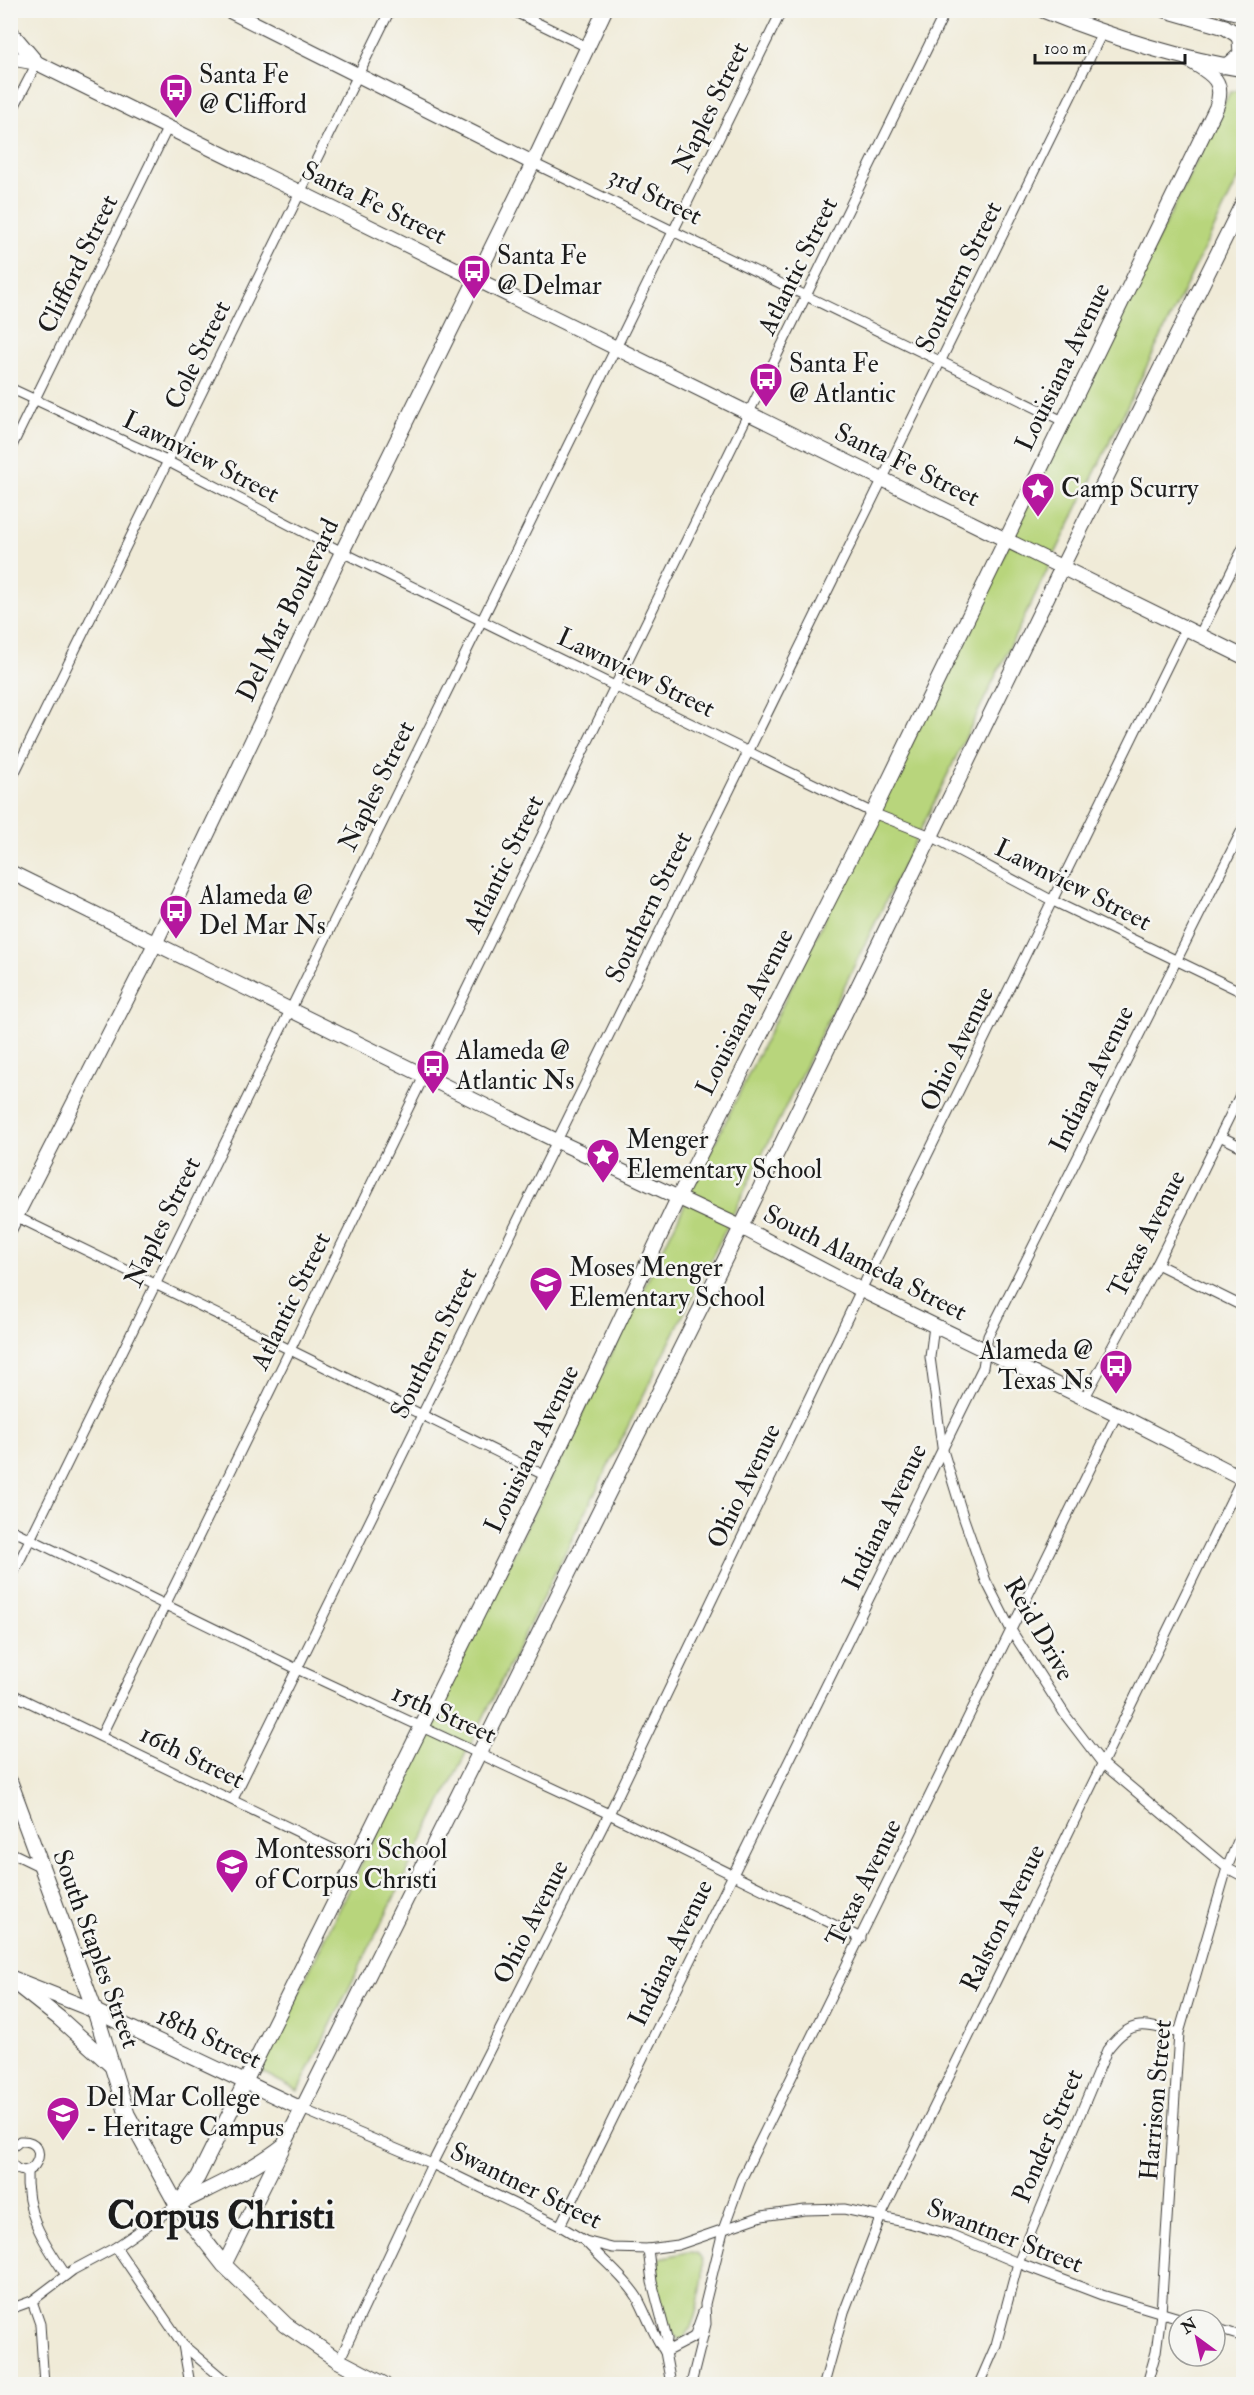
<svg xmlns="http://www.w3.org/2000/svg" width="1254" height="2395" font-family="'IM FELL Double Pica',serif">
	<rect width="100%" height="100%" fill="#f6f6f2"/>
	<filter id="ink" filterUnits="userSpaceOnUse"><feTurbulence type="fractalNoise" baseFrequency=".0167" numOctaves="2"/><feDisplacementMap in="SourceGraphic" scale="12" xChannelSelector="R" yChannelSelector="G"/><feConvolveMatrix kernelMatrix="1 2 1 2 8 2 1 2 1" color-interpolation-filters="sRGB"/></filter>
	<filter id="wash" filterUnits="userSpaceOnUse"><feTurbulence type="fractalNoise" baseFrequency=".008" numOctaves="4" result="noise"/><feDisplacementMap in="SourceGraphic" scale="24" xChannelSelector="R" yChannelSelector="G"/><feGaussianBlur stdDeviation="1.35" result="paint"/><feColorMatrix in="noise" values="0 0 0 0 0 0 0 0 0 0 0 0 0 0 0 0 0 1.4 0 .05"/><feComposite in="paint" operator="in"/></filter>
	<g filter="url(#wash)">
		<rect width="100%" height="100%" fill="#f0ebd8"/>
		<g fill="#b8d57b" stroke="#6a784c" stroke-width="1.5">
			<path d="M1243,89v80l-525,1076 -420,846 -38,-20 970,-1979z"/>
			<path d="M687,2252c7,0 12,0 15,8 5,12 -8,70 -18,79h-5c-15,-6 -26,-63 -23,-78l4,-3z"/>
		</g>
	</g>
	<g filter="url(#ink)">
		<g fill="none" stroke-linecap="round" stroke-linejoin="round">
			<g stroke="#3c3b38" stroke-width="11">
				<g id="street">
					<path d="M511,10l76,37"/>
					<path d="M10,115l27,-52"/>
					<path d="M533,163l530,258"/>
					<path d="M10,388l159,74 173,90 531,261 58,23 122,65 191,92"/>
					<path d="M10,450l157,-321"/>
					<path d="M1199,636l45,-90"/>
					<path d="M10,782l380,-772"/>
					<path d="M1220,1136l24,12"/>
					<path d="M13,1215c178,86 356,173 533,261"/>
					<path d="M1157,1264l87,43"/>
					<path d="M934,1326l-4,31 12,90 22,72 22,62 25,49 55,86 36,47 125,105 17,9"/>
					<path d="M1084,1399l73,-135 87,-177"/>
					<path d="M10,1529l287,140 312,145 252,124"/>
					<path d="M10,1580l772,-1570"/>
					<path d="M10,1693l344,166"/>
					<path d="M101,1736l845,-1726"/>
					<path d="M233,1799l869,-1766"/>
					<path d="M10,1852l31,15"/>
					<path d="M302,2109l130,55 128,62 25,15 27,7 36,1 30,-4 84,-29 43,-6 39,-1 65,14 43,12 66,28 84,32 84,25"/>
					<path d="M10,2149l10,-8c36,-2 12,50 -10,21"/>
					<path d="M27,2170c-2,44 15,70 39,105"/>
					<path d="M560,2226l423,-859 5,-31 256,-510"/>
					<path d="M585,2241c17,19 38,34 52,56 10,18 16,38 28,55"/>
					<path d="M116,2247l67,98 46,39"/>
					<path d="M648,2249l4,33 15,57 -2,13 6,32"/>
					<path d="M32,2301l8,23 4,60"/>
					<path d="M10,2309l22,-8 41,-31 43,-23 61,-42"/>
					<path d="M1215,2328l29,9"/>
					<path d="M183,2345l7,39"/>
					<path d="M665,2352l29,-15 9,-25"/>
					<path d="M339,2361l93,-197 177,-350 252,-524 325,-662"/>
					<path d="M691,2384l15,-60 -1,-20 19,-77 17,-47 376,-766"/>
					<path d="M824,2384l20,-72 37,-96 361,-738"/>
					<path d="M979,2384l17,-39 22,-82 89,-213c24,-32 36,-26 72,-17"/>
					<path d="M1147,2384l9,-32 5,-39 18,-280 48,-165 17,-42"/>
				</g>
			</g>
			<g stroke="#3c3b38" stroke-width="16">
				<g id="secondary">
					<path d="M228,10l305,153"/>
					<path d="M10,31l27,32 1207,594"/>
					<path d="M10,58l27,5"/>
					<path d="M10,872l547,269 184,86 120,63 256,124 127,65"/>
					<path d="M10,1228l145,-284 187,-392 191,-389 72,-153"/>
					<path d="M12,1978l83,33 207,98"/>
					<path d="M181,2203c35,-18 73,-34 103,-58l457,-918 321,-660 182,-367"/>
					<path d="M177,2205l21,-28 348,-701 132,-278 195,-385 343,-705c11,-29 -7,-35 -29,-49"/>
					<path d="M224,2265l58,-116"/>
				</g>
			</g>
			<g stroke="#3c3b38" stroke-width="17">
				<g id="primary">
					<path d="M1043,10c65,26 131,48 201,59"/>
					<path d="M1166,10l59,17 19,12"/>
					<path d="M1227,10l17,4"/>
					<path d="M1222,66l8,-2 11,-10 -1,-14 -4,-8"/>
					<path d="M10,1782l85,229 32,103 50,91 47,60 62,60 53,36 44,23"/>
					<path d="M10,1979l49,39 52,47"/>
				</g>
			</g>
			<use href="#street" stroke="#fff" stroke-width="9"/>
			<use href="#secondary" stroke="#fff" stroke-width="14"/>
			<use href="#primary" stroke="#fff" stroke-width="15"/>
		</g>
	</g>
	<defs>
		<g id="bus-pin" transform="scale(1.725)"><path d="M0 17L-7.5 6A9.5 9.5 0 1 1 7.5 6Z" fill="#b5179e" stroke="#f6f6f2"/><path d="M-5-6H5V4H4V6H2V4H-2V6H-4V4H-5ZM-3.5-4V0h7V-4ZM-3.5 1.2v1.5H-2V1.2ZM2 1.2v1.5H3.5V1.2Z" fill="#fff"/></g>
		<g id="sight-pin" transform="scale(1.725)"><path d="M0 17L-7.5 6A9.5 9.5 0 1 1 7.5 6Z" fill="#b5179e" stroke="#f6f6f2"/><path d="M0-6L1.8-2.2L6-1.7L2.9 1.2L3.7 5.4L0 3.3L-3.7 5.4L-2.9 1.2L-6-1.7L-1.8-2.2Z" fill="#fff"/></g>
		<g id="school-pin" transform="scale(1.725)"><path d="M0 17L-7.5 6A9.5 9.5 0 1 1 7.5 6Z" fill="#b5179e" stroke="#f6f6f2"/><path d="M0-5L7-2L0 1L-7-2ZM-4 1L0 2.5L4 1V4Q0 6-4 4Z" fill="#fff"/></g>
		<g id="university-pin" transform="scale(1.725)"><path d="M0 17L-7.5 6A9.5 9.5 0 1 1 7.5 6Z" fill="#b5179e" stroke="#f6f6f2"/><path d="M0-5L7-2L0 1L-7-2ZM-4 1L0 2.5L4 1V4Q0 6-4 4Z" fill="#fff"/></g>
	</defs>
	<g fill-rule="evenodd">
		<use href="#bus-pin" x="176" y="90"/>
		<use href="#bus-pin" x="474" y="271"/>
		<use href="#bus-pin" x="766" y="379"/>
		<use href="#sight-pin" x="1038" y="489"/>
		<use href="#bus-pin" x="176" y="911"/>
		<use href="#bus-pin" x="433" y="1066"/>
		<use href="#sight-pin" x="603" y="1155"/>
		<use href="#school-pin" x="546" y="1283"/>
		<use href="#bus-pin" x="1116" y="1366"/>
		<use href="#school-pin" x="232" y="1865"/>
		<use href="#university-pin" x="63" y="2113"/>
	</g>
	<g text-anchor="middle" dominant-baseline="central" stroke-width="5" stroke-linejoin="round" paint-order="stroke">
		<g font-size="26" fill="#1c1c1c" stroke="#f6f6f2" text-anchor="start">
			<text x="199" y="75">Santa Fe<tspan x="199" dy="30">@ Clifford</tspan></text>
			<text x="497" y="256">Santa Fe<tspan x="497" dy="30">@ Delmar</tspan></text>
			<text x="789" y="364">Santa Fe<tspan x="789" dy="30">@ Atlantic</tspan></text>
			<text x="1061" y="489">Camp Scurry</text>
			<text x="199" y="896">Alameda @<tspan x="199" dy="30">Del Mar Ns</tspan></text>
			<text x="456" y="1051">Alameda @<tspan x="456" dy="30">Atlantic Ns</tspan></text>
			<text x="626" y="1140">Menger<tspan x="626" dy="30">Elementary School</tspan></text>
			<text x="569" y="1268">Moses Menger<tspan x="569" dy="30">Elementary School</tspan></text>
			<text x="1093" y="1351" text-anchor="end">Alameda @<tspan x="1093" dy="30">Texas Ns</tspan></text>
			<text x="255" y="1850">Montessori School<tspan x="255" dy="30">of Corpus Christi</tspan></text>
			<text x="86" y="2098">Del Mar College<tspan x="86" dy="30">- Heritage Campus</tspan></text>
		</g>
		<g font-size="26" fill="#1c1c1c" stroke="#f6f6f2">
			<text transform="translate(711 107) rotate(-64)">Naples Street</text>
			<text transform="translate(655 196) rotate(26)">3rd Street</text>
			<text transform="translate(374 203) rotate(26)">Santa Fe Street</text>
			<text transform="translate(78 264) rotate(-64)">Clifford Street</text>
			<text transform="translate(798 266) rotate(-64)">Atlantic Street</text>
			<text transform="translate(959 277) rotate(-64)">Southern Street</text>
			<text transform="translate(198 355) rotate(-64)">Cole Street</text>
			<text transform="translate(1063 367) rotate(-64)">Louisiana Avenue</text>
			<text transform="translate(201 457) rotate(27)">Lawnview Street</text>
			<text transform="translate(907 465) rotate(26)">Santa Fe Street</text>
			<text transform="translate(288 610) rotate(-64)">Del Mar Boulevard</text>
			<text transform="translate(636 673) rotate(26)">Lawnview Street</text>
			<text transform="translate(377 786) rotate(-64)">Naples Street</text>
			<text transform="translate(504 864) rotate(-64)">Atlantic Street</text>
			<text transform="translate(1073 885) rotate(27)">Lawnview Street</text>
			<text transform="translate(649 907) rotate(-64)">Southern Street</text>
			<text transform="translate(745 1012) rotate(-63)">Louisiana Avenue</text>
			<text transform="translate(957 1049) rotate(-64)">Ohio Avenue</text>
			<text transform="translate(1092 1079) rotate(-64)">Indiana Avenue</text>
			<text transform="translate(163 1222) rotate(-64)">Naples Street</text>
			<text transform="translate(1147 1234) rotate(-63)">Texas Avenue</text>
			<text transform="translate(865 1263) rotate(27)">South Alameda Street</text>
			<text transform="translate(291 1301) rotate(-64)">Atlantic Street</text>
			<text transform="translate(434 1343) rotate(-64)">Southern Street</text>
			<text transform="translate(532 1449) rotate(-64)">Louisiana Avenue</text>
			<text transform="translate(744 1486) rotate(-64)">Ohio Avenue</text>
			<text transform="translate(885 1517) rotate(-64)">Indiana Avenue</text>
			<text transform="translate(1039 1629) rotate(60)">Reid Drive</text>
			<text transform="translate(444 1714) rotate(24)">15th Street</text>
			<text transform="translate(192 1757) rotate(26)">16th Street</text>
			<text transform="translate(864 1883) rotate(-64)">Texas Avenue</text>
			<text transform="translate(1003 1918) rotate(-64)">Ralston Avenue</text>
			<text transform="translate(531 1922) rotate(-63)">Ohio Avenue</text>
			<text transform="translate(96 1949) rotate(70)">South Staples Street</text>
			<text transform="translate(671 1953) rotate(-64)">Indiana Avenue</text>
			<text transform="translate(209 2038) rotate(25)">18th Street</text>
			<text transform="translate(1156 2100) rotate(-85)">Harrison Street</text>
			<text transform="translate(1048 2136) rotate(-67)">Ponder Street</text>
			<text transform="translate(526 2186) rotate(26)">Swantner Street</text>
			<text transform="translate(1005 2236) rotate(21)">Swantner Street</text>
		</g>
		<g font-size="38" font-weight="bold" fill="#1c1c1c" stroke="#f6f6f2">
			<text x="221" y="2216">Corpus Christi</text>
		</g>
	</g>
	<rect width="1254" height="2395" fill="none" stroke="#f6f6f2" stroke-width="36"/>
	<g transform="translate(1197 2338) rotate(327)"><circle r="28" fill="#f6f6f2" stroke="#9f9f9c" stroke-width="1.5"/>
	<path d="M0-4.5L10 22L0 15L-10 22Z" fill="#b5179e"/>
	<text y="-9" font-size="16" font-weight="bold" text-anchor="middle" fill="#1c1c1c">N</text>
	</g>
	<path d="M1035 54v9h150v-9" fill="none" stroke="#1c1c1c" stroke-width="3"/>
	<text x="1044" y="54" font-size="18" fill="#1c1c1c" stroke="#f6f6f2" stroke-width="4.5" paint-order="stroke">100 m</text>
</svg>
